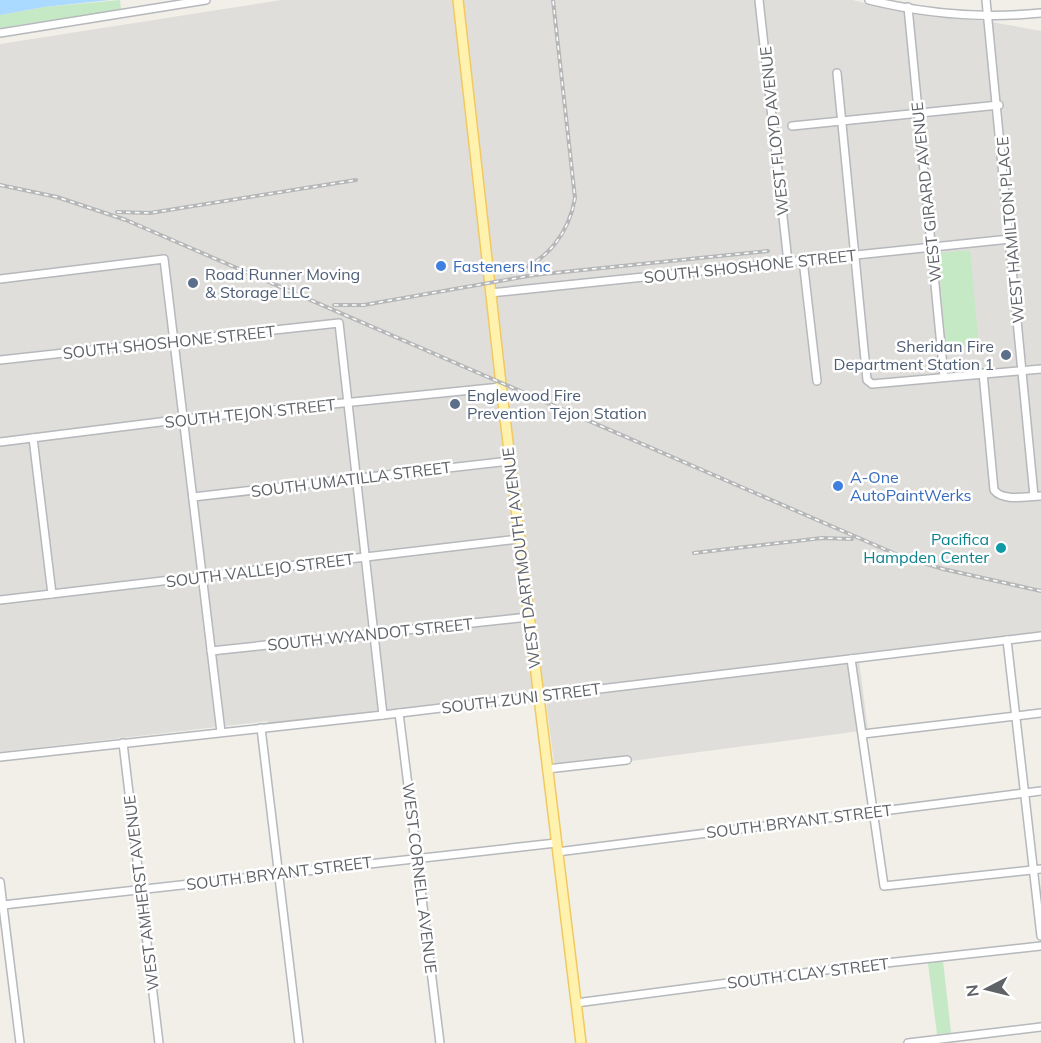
<svg xmlns="http://www.w3.org/2000/svg" width="1041" height="1043" font-family="Mulish,sans-serif">
	<rect width="100%" height="100%" fill="#f1efe8"/>
	<path fill="#e0deda" d="M281,0h572l39,10 94,11 55,10v601l-183,21 10,77 -313,41 -9,-71 -276,31 -2,-10 -268,31v-708z"/>
	<g fill="#c5e8c5">
		<path d="M120,0l1,9 -121,19v-13l44,-8z"/>
		<path d="M970,250l9,95 -33,3 -8,-95z"/>
		<path d="M943,961l8,72 -14,1 -9,-71z"/>
	</g>
	<path fill="#aadaff" d="M0,0h110l-66,7 -44,8z"/>
	<g fill="none" stroke-linecap="round" stroke-linejoin="round">
		<g stroke="#b5b8bc" stroke-width="10">
			<g id="minor">
				<path d="M759,0l29,262"/>
				<path d="M869,0c57,14 113,19 172,13"/>
				<path d="M986,0l48,496"/>
				<path d="M908,7l36,370"/>
				<path d="M0,33l206,-33"/>
				<path d="M837,73l30,307 5,4 169,-15"/>
				<path d="M792,126l207,-21"/>
				<path d="M803,260l14,121"/>
				<path d="M0,279l164,-20 57,473"/>
				<path d="M490,293l520,-54"/>
				<path d="M0,360l339,-37 44,392"/>
				<path d="M983,373l11,117c9,12 33,6 47,6"/>
				<path d="M33,438l19,156"/>
				<path d="M0,442l184,-23 317,-32"/>
				<path d="M193,497l317,-36"/>
				<path d="M0,600l519,-61"/>
				<path d="M1007,640l34,296"/>
				<path d="M211,651l317,-34"/>
				<path d="M851,659l33,227 157,-17"/>
				<path d="M399,713l41,330"/>
				<path d="M261,728l38,315"/>
				<path d="M863,734l178,-21"/>
				<path d="M123,743l36,300"/>
				<path d="M0,757l383,-42 658,-79"/>
				<path d="M547,769l80,-9"/>
				<path d="M557,852l484,-61"/>
				<path d="M0,882l20,161"/>
				<path d="M3,905l553,-62"/>
				<path d="M576,1003l265,-35 200,-22"/>
				<path d="M908,1043l133,-16"/>
			</g>
		</g>
		<g stroke="#f2c960" stroke-width="12">
			<path id="major" d="M458,0l44,393 79,650"/>
		</g>
		<use href="#minor" stroke="#fff" stroke-width="7"/>
		<use href="#major" stroke="#fff2af" stroke-width="9"/>
		<g stroke="#b6b7b8" stroke-width="4">
			<g id="rail">
				<path d="M0,185l57,12 69,23 772,335 45,14 98,22"/>
				<path d="M117,212l33,1 206,-33"/>
				<path d="M512,273c35,-11 57,-40 63,-75l-22,-198"/>
				<path d="M334,305h30l170,-30 234,-24"/>
				<path d="M694,553l128,-15 30,1"/>
			</g>
		</g>
		<use href="#rail" stroke="#fff" stroke-width="1.5" stroke-dasharray="4.5" stroke-linecap="butt"/>
	</g>
	<g fill="#3f7fe0" stroke="#fff" stroke-width="2">
		<circle cx="441" cy="266" r="6"/>
		<circle cx="838" cy="486" r="6"/>
	</g>
	<g fill="#5c6f8a" stroke="#fff" stroke-width="2">
		<circle cx="193" cy="283" r="6"/>
		<circle cx="1006" cy="355" r="6"/>
		<circle cx="455" cy="404" r="6"/>
	</g>
	<circle fill="#0f9aa8" stroke="#fff" stroke-width="2" cx="1001" cy="548" r="6"/>
	<g text-anchor="middle" dominant-baseline="central" stroke-width="5" stroke-linejoin="round" paint-order="stroke">
		<g font-size="16" fill="#5f6368" stroke="#fff">
			<text transform="translate(774 131) rotate(-96)">WEST FLOYD AVENUE</text>
			<text transform="translate(926 192) rotate(-96)">WEST GIRARD AVENUE</text>
			<text transform="translate(1010 230) rotate(-95)">WEST HAMILTON PLACE</text>
			<text transform="translate(750 266) rotate(-6)">SOUTH SHOSHONE STREET</text>
			<text transform="translate(169 342) rotate(-6)">SOUTH SHOSHONE STREET</text>
			<text transform="translate(250 413) rotate(-6)">SOUTH TEJON STREET</text>
			<text transform="translate(351 479) rotate(-7)">SOUTH UMATILLA STREET</text>
			<text transform="translate(521 558) rotate(-97)">WEST DARTMOUTH AVENUE</text>
			<text transform="translate(260 570) rotate(-7)">SOUTH VALLEJO STREET</text>
			<text transform="translate(370 634) rotate(-6)">SOUTH WYANDOT STREET</text>
			<text transform="translate(521 698) rotate(-7)">SOUTH ZUNI STREET</text>
			<text transform="translate(799 821) rotate(-7)">SOUTH BRYANT STREET</text>
			<text transform="translate(279 873) rotate(-7)">SOUTH BRYANT STREET</text>
			<text transform="translate(420 878) rotate(83)">WEST CORNELL AVENUE</text>
			<text transform="translate(141 893) rotate(-97)">WEST AMHERST AVENUE</text>
			<text transform="translate(808 973) rotate(-7)">SOUTH CLAY STREET</text>
		</g>
		<g font-size="16" fill="#366cbe" stroke="#fff" text-anchor="start">
			<text x="453" y="266">Fasteners Inc</text>
			<text x="850" y="477">A-One<tspan x="850" dy="18">AutoPaintWerks</tspan></text>
		</g>
		<g font-size="16" fill="#4e5e75" stroke="#fff" text-anchor="start">
			<text x="205" y="274">Road Runner Moving<tspan x="205" dy="18">&amp; Storage LLC</tspan></text>
			<text x="994" y="346" text-anchor="end">Sheridan Fire<tspan x="994" dy="18">Department Station 1</tspan></text>
			<text x="467" y="395">Englewood Fire<tspan x="467" dy="18">Prevention Tejon Station</tspan></text>
		</g>
		<g font-size="16" fill="#0d838f" stroke="#fff" text-anchor="end">
			<text x="989" y="539">Pacifica<tspan x="989" dy="18">Hampden Center</tspan></text>
		</g>
	</g>
	<g transform="translate(987 989) rotate(263)" stroke="#ffffff" stroke-width="4.5" paint-order="stroke">
	<path d="M0-4.5L10 22L0 15L-10 22Z" fill="#5f6368"/>
	<text y="-9" font-size="16" font-weight="bold" text-anchor="middle" fill="#5f6368">N</text>
	</g>
</svg>
